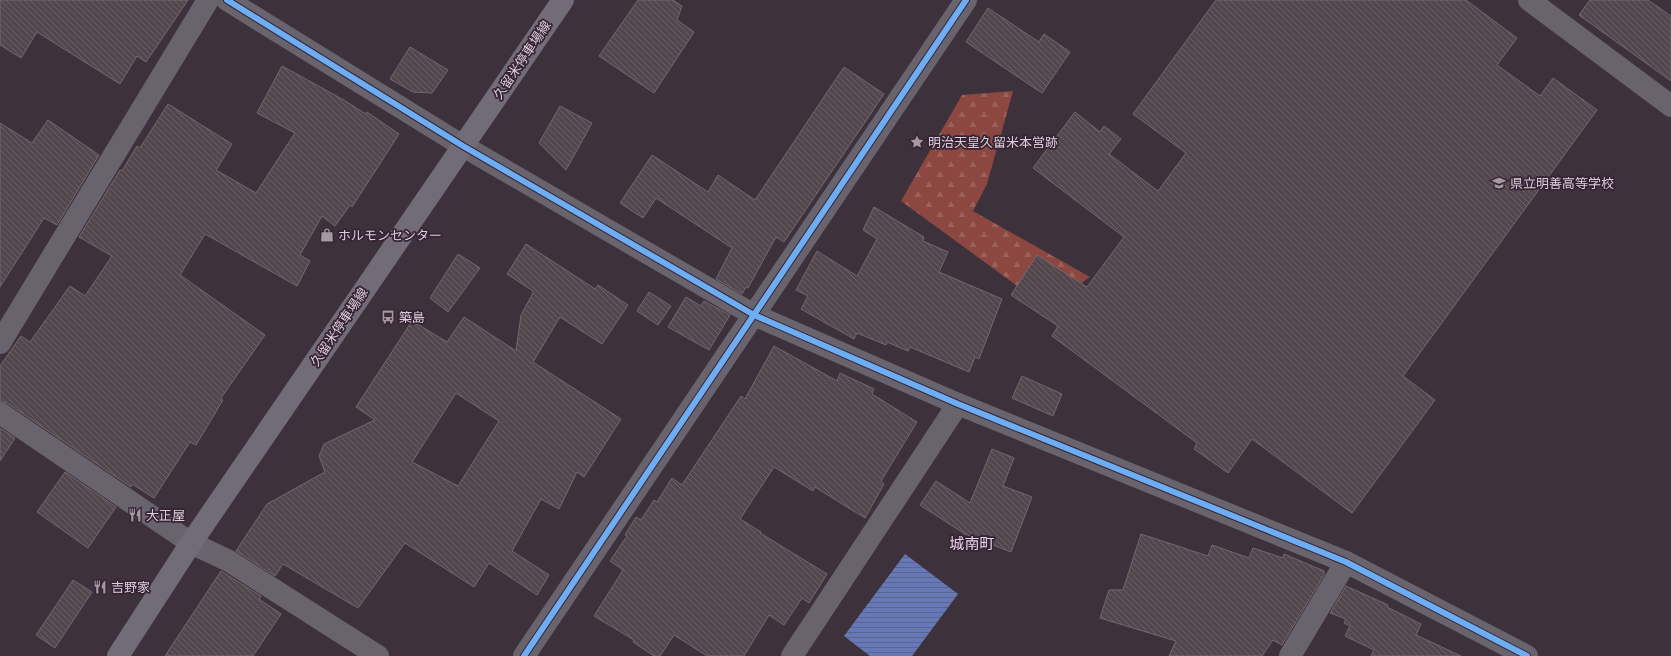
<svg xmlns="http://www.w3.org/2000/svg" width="1671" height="656" font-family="'Roboto Condensed','Noto Sans JP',sans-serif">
	<defs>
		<pattern id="forest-firs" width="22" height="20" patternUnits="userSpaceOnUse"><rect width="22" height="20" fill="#8c4741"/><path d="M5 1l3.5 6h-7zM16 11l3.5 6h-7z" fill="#9c605c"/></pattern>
		<pattern id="water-rules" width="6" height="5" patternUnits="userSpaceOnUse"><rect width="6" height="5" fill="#6778b7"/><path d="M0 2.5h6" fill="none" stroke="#5a648e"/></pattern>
		<pattern id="building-back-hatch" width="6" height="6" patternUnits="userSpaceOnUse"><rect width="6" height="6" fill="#51474d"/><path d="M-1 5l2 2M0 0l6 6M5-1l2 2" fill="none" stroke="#696066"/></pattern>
	</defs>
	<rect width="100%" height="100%" fill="#3d323c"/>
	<path fill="url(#forest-firs)" d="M1013,91l-26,93 -14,27 117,66 -44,30 -145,-106 61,-106z"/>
	<path fill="url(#water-rules)" d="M905,554l53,40 -46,62h-42l-26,-20z"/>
	<g fill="url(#building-back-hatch)" stroke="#73686f" fill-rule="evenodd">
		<path d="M0,0h188l-42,62 -9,-6 -17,28 -83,-52 -16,26 -21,-13z"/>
		<path d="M638,0h35l9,6 -5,14 17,12 -40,61 -55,-37z"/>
		<path d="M1216,0h250l51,38 -20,27 43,31 13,-18 44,32 -194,266 32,24 -83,113 -100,-74 -24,34 -34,-24 3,-6 -145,-107 6,-10 -47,-31 26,-40 50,32 37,-50 -91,-69 42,-56 25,20 4,-6 17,13 -12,15 49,37 28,-38 -53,-39z"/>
		<path d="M1590,0h58l23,16v65l-92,-66z"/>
		<path d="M988,8l51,34 5,-8 26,18 -28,41 -76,-51z"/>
		<path d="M410,47l38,23 -16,23 -19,-1 -23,-13z"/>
		<path d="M282,66l60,33 24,15 1,-2 32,22 -47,73 -2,-2 -15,21 -13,-10 -22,39 10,6 -13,25 -92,-52 -25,41 85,60 -44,63 2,2 -27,45 -6,-3 -36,56 -22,-14 -1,3 -124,-84 -7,-2v-35l21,-30 9,6 40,-56 15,10 27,-40 -33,-19 41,-67 2,1 15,-25 3,2 28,-44 64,40 -16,26 40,23 39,-60 -38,-20z"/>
		<path d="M844,67l40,27 -100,148 -8,-5 -28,51 -2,-1 -4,7 -26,-15 16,-31 -76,-50 -13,20 -23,-15 32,-48 56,37 10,-17 37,25z"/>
		<path d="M560,106l32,17 -26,47 -27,-27z"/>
		<path d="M48,120l51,35 -42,70 -13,-7 -44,69v-164l32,20z"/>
		<path d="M874,207l50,30 -1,4 25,11 -9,20 63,27 -23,60 -4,-2 -6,15 -59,-25 -2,4 -21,-9 -1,3 -29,-12 -3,6 -53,-30 7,-13 -12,-6 21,-39 40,25 20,-37 -14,-9z"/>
		<path d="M526,244l69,45 3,-4 30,20 -26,39 -42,-27 -27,45 88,57 -37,58 -7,-5 -18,37 -18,-10 -29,52 37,24 -12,20 -48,-32 -15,24 -69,-44 -47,65 -75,-44 -8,12 -39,-25 31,-47 58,-32 -6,-16 5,-12 51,-24 -19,-13 56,-86 35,21 17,-25 52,34 5,-36 12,-22v-2l-26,-17zM456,393l43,28 -41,65 -46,-24z"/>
		<path d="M458,254l22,14 -32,44 -18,-14z"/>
		<path d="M649,292l22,14 -13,19 -21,-14z"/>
		<path d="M686,297l15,9 3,-5 26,14 -21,35 -41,-23z"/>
		<path d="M774,346l63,35 3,-8 34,16 -2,5 45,28 -36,59 3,3 -19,34 -50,-31 -2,4 -39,-24 -34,52 21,13 -1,1 67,41 -18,29 -7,-5 -18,27 -15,-10 -25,41h-37l-33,-21 -14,21h-6l-21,-14 1,-2 -40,-24 29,-46 -13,-9 17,-25 -2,-1 11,-18 5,3 13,-20 3,2 15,-24 10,7 59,-89 4,3z"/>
		<path d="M1022,376l40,18 -9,22 -41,-18z"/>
		<path d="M0,428l15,10 -15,23z"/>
		<path d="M992,449l22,9 -11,28 29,11 -21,55 -46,-18 -45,-29 16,-24 34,22z"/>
		<path d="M65,472l51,35 -28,41 -51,-36z"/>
		<path d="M1141,534l67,22 4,-11 37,13 4,-10 30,10 1,-4 40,17v4l-42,70 -9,-5 -11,16h-93l7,-15 -76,-23 9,-28h14z"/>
		<path d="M221,571l40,25 -2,3 22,15 -28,42h-88z"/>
		<path d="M73,580l19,12 -37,56 -19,-13z"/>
		<path d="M1346,586l42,19 -1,2 34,17 -5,11 45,21h-90l3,-6 -29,-14 5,-10 -6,-3 2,-4 -16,-6z"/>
	</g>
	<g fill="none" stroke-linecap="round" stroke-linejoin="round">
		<g stroke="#68636d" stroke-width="22">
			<path d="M227,0l236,146 291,169 204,89 388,158 181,94"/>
			<path d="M1529,0l142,106"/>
			<path d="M0,413l191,130 38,18 149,95"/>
			<path d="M792,656l166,-252"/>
			<path d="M1290,656l56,-94"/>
		</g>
		<g stroke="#68636d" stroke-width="22">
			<path d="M0,343l208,-343"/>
			<path d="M524,656l442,-656"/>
		</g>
		<path stroke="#726b78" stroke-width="22" d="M118,656l73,-113 372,-543"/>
		<g stroke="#362435" stroke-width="8">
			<g id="cycleway">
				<path d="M227,0l236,146 291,169 204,89 388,158 181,94"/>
				<path d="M524,656l442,-656"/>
			</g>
		</g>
		<use href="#cycleway" stroke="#6dadf4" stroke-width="6"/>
	</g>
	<defs>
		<g id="sight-bare" transform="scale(1.08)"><path d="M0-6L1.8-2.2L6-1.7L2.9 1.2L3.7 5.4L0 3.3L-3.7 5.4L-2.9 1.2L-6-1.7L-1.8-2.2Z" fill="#a498a3" stroke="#362435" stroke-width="2.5" paint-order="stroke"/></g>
		<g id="school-bare" transform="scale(1.08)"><path d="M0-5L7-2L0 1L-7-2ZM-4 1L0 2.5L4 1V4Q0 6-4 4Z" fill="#a498a3" stroke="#362435" stroke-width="2.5" paint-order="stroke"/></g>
		<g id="shop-bare" transform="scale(1.08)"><path d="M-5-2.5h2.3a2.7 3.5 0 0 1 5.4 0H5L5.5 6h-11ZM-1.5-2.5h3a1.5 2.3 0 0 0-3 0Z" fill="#a498a3" stroke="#362435" stroke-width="2.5" paint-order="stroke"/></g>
		<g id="bus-bare" transform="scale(1.08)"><path d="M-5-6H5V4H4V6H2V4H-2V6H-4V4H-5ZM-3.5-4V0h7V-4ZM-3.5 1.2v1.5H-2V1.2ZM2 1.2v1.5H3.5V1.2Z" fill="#a498a3" stroke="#362435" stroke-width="2.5" paint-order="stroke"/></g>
		<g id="restaurant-bare" transform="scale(1.08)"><path d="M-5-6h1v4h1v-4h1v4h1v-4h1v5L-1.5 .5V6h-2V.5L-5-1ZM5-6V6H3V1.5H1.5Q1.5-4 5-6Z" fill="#a498a3" stroke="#362435" stroke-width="2.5" paint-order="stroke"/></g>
	</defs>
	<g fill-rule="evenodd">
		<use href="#sight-bare" x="917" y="142"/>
		<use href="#school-bare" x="1499" y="183"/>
		<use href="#shop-bare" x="327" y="235"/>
		<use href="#bus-bare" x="388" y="317"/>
		<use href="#restaurant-bare" x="135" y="515"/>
		<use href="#restaurant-bare" x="100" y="587"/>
	</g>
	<g text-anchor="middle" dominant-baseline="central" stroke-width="3.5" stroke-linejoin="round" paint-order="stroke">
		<g font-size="13" fill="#dbcfda" stroke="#362435">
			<text transform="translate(522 60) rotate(-56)">久留米停車場線</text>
			<text transform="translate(339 327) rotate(-56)">久留米停車場線</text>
		</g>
		<g font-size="13" fill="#dbcfda" stroke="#362435" text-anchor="start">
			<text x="928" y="142">明治天皇久留米本営跡</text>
			<text x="1510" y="183">県立明善高等学校</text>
			<text x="338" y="235">ホルモンセンター</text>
			<text x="399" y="317">築島</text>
			<text x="146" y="515">大正屋</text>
			<text x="111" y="587">吉野家</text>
		</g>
		<g font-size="15" fill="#ead2e8" stroke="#362435">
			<text x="972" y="544">城南町</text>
		</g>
	</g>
</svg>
